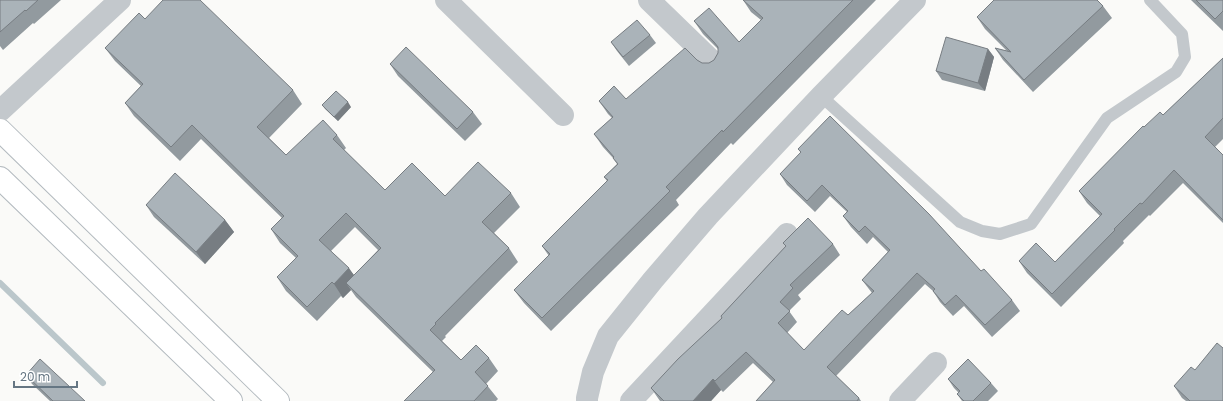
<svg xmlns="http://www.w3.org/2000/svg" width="1223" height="401" font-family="Poppins,sans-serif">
	<rect width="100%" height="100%" fill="#fafaf8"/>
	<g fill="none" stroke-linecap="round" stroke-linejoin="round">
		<path stroke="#bbc7cb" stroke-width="6" d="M0,283l103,100"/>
		<g stroke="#b3babf" stroke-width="24">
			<g id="secondary">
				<path d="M0,130l278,271"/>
				<path d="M0,178l231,223"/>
			</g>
		</g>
		<path stroke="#c3c8cc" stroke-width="12" d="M821,96l139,126 22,9 18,3 31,-10 76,-106 69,-46 9,-15 -3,-23 -32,-34"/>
		<g stroke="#c3c8cc" stroke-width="22">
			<path d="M446,0l117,115"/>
			<path d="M649,0l66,64"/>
			<path d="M0,111l120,-111"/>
			<path d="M587,401v-3l6,-26 15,-36 45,-56 55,-64 113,-120 94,-96"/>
			<path d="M631,401l156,-167"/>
			<path d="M900,401l36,-38"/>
		</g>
		<use href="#secondary" stroke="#fff" stroke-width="22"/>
	</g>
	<g fill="#929a9f" fill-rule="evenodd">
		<path d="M0,0h61l-27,24 -1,-1 -30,27 -3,-4z"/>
		<path d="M743,0h133l-143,145 -2,-2 -55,57 3,5 -128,126 -27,-28 -10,-13 35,-34 -7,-10 65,-65 -3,-4 13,-13 -4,-6 -10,-11 -9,-13 18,-16 -4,-4 -9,-13 27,-2 71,-39 5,3h7l5,-3 4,-7v-4l-15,-15 -9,-13 45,21 22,-22 -10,-8z"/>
		<path d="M1191,0h32v31z"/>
		<path d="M1103,6l9,12 -79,74 -30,-32 -8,-12 12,3 -22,-22 -8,-12z"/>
		<path d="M145,19l148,71 9,14 -33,34 17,17 51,-20 9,13 -2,2 41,40 60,6 66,-3 9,14 -26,26 15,15 9,14 -73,74 1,1 -4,4 19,19 28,-2 9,13 -12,13 12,15 -2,2h-92l29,-29 -77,-75 -5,-7 -8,8 -2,-2 -24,25 -31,-30 -9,-14 19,-19 -16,-15 -9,-14 11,-11 -81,-79 -21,22 -46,-45 -9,-13 16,-17 -26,-25 -10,-13zM355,227l23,23 -24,25 -23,-24z"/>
		<path d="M650,35l6,8 -27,23 -12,-15 -6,-9z"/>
		<path d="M988,49l6,8 -9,34 -43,-11 -6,-9z"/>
		<path d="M1223,58v81l-8,8 8,8v68l-40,-40 -33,33 -1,-1 -26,26 1,2 -63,64 -34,-34 -8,-12 36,1 45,-46 -13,-13 -8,-12 65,-64 19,-12z"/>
		<path d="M390,64l83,48 9,12 -17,17 -67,-65z"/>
		<path d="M322,105l29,2 -13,14 -13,-12z"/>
		<path d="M798,149l183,122 31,29 8,11 -28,26 -28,-31 -11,10 -13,-14 -7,-11 -8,-7 -89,92 23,22 2,3h-105l17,-19 -20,-19 -30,29 -2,-2 -10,11h-51l-9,-13 71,-70 -1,-2 65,-70 -3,-3 50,1 7,11 -42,40 3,4 -12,12 8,11 -10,11 17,17 44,-35 24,-22 -10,-13 26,-28 -15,-15 -6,7 -16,-17 -8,-11 4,-4 -17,-16 -15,16 -28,-27 -7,-11 21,-21z"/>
		<path d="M146,205l79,15 9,12 -29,32 -51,-47z"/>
		<path d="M1195,370l28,31h-37l-4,-3 -8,-12z"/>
		<path d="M26,375l59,26h-35l-18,-17z"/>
		<path d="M948,379l43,4 7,8 -10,10h-26l-5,-7 2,-1 -5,-5z"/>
	</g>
	<g fill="#777d82">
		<path d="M988,49l6,8 -9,34 -7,-8z"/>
		<path d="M348,102l3,5 -13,14 -4,-4z"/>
		<path d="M225,220l9,12 -29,32 -9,-12z"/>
		<path d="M349,268l9,13 -12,2 5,7 -8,8 -9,-14z"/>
		<path d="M713,379l8,11 -10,11h-18z"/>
	</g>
	<g fill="#aab3b9" stroke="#777d82">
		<path d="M0,0h38l-12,11 -1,-1 -25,22z"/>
		<path d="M163,0h37l93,90 -36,37 29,28 37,-35 14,15 -4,4 52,51 27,-27 33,33 33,-34 33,31 -29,29 27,26 -74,75 1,1 -6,6 31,30 15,-15 13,13 -14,14 13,14 -14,15h-70l31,-31 -89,-87 35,-35 -35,-35 -27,27 30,28 -15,16 -2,-2 -25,25 -30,-30 21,-21 -27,-27 13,-13 -92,-91 -21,22 -46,-44 18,-19 -38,-36 34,-35 6,6z"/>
		<path d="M743,0h110l-130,132 -1,-2 -56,57 4,4 -128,127 -28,-28 36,-36 -8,-8 66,-66 -4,-3 14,-13 -5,-6 1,-1 -20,-23 19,-17 -14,-16 15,-15 12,13 59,-51 12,12 5,3h7l5,-3 4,-7v-6l-4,-5 -20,-21 15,-13 30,34 24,-24z"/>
		<path d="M994,0h103l6,6 -79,74 -29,-32 16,4 -34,-35z"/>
		<path d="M1196,0h27v11l-8,8z"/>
		<path d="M637,20l13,15 -27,22 -12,-15z"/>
		<path d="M946,37l42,12 -10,34 -42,-12z"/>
		<path d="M406,47l67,65 -16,17 -67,-65z"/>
		<path d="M1223,58v60l-18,19 18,18v65l-49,-50 -32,34 -2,-1 -26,26 1,1 -63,64 -33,-33 17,-18 19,19 47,-48 -23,-23 64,-65 1,1 16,-15 3,3z"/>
		<path d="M336,91l12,11 -14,15 -12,-12z"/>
		<path d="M830,116l99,98 52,57 3,-2 28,31 -27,25 -29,-30 -11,10 -12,-14 2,-2 -18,-16 -90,94 32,31 -2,3h-101l19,-21 -29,-28 -31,29 -2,-2 -20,22h-29l-13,-13 27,-29 44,-41 -1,-2 65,-70 -3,-3 25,-25 25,26 -43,41 3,3 -13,14 10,9 -12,12 26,27 38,-40 6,5 26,-24 -12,-11 28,-30 -25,-24 -6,6 -16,-16 5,-5 -26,-26 -15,16 -27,-27 21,-22 -3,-3z"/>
		<path d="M175,173l50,47 -29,32 -50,-47z"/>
		<path d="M1217,343l6,5v53h-33l-16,-15 17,-19 4,3z"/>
		<path d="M40,359l45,42h-32l-27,-26z"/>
		<path d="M968,359l23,24 -18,18h-9l-7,-7 3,-3 -12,-12z"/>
	</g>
	<path d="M14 381v6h63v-6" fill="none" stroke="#657683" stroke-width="2"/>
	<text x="20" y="381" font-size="12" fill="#657683" stroke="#ffffff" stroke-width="3" paint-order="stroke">20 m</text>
</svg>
